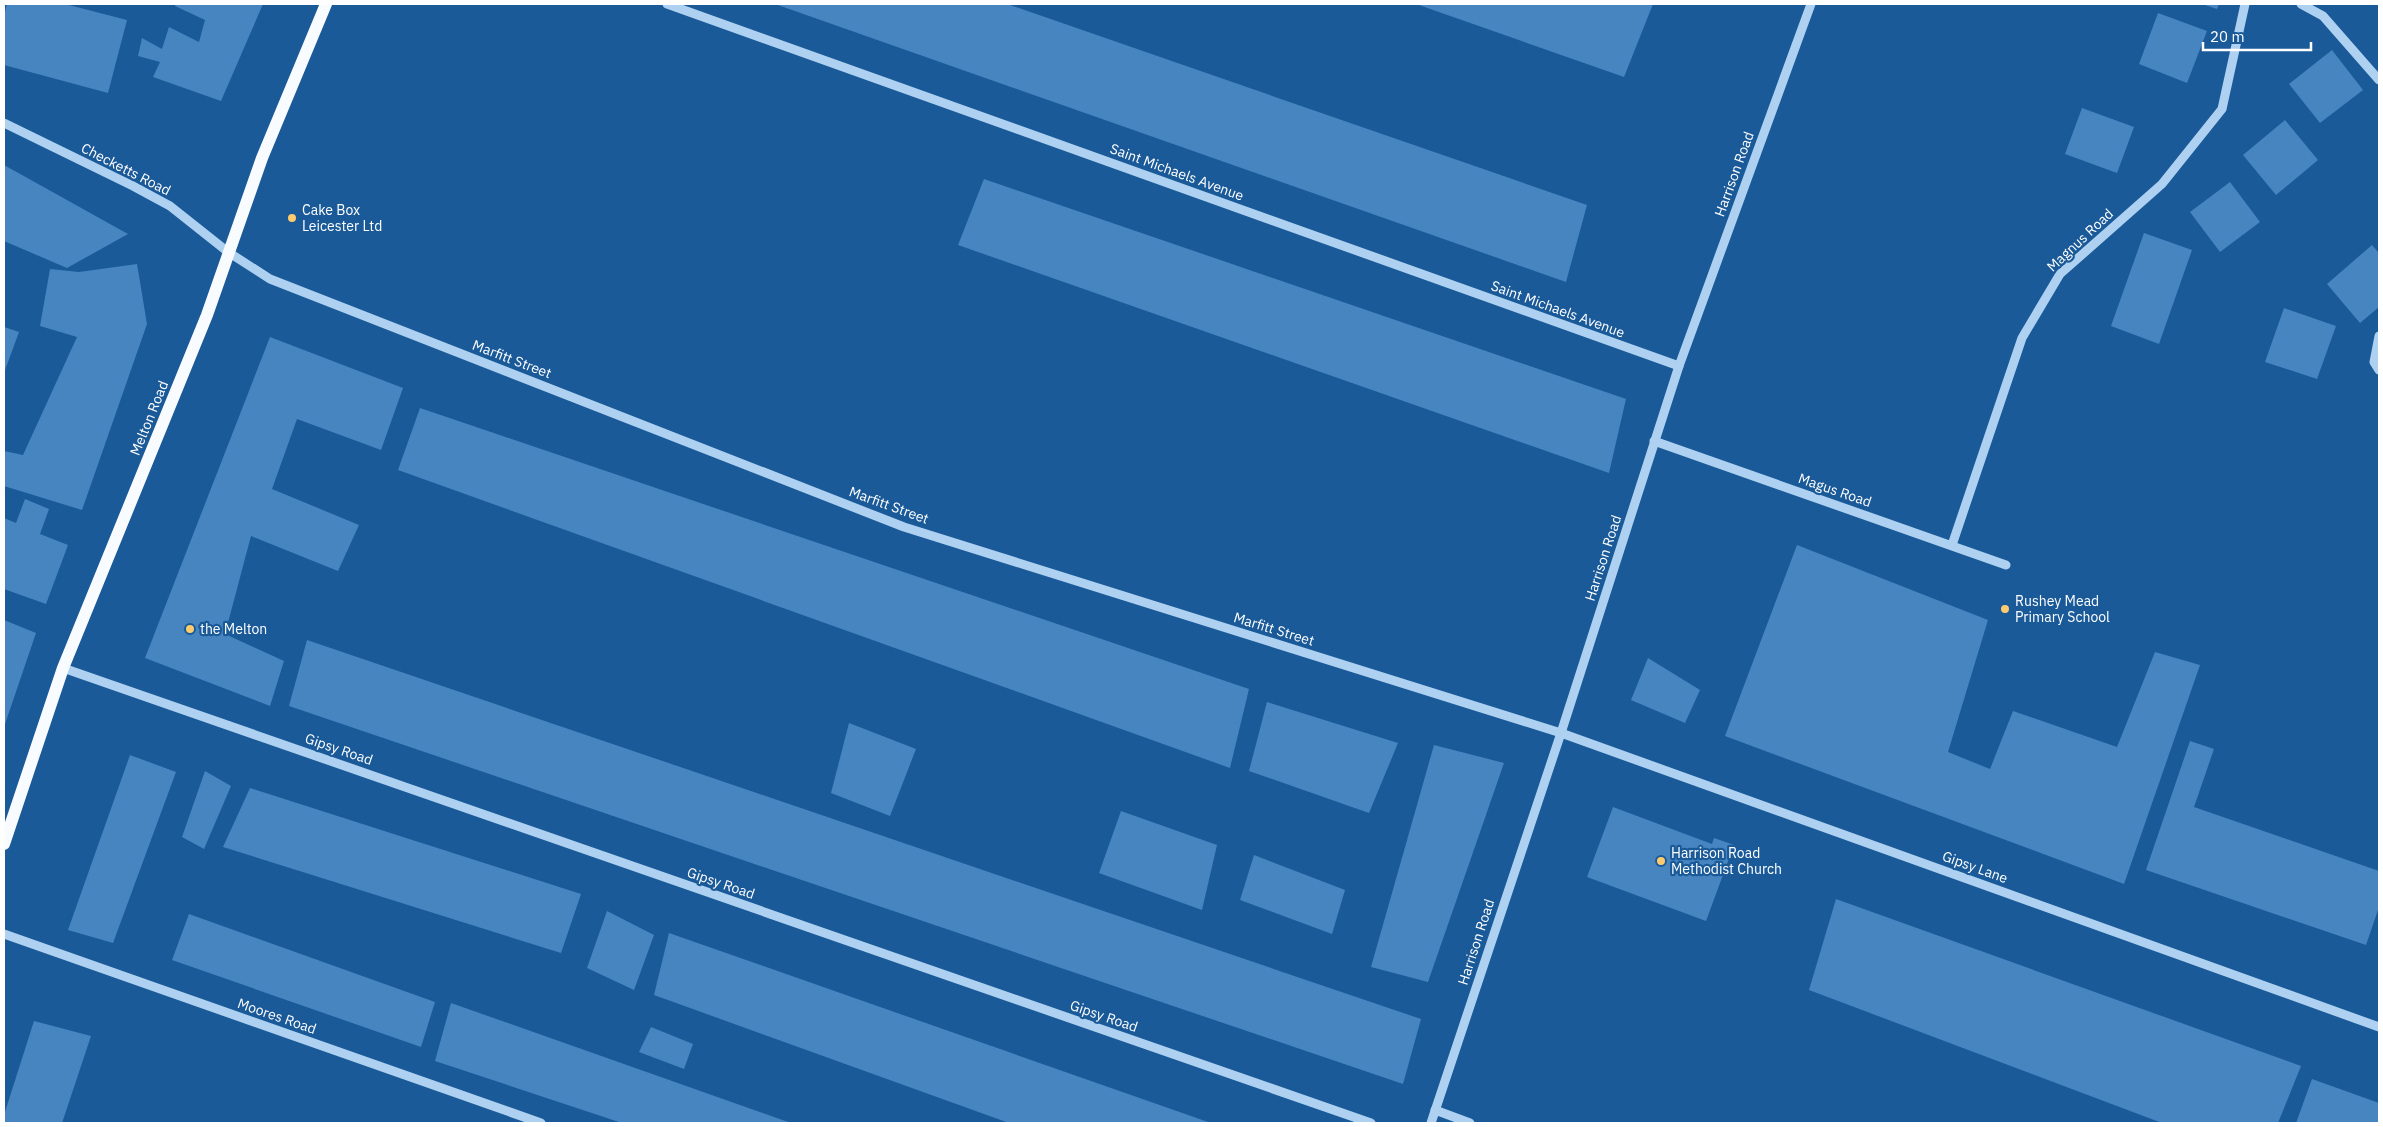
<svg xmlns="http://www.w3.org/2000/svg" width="2383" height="1127" font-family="'IBM Plex Sans',sans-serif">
	<rect width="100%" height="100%" fill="#1a5a99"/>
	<g fill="#4785c1">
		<path d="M7,4h58l62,16 -19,73 -104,-28v-49z"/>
		<path d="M176,4h87l-42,97 -68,-24 7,-15 -22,-6 4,-18 20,11 7,-22 30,15 6,-22 -30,-14z"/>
		<path d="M775,4h232l580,201 -21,77z"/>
		<path d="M1416,4h237l-29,73z"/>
		<path d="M2202,4h17l-2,5z"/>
		<path d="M2158,13l49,18 -20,52 -48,-19z"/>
		<path d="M2332,50l31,40 -43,33 -31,-39z"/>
		<path d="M2082,108l52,19 -17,46 -52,-19z"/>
		<path d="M2285,120l33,40 -42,35 -33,-40z"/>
		<path d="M4,165l124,69 -61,34 -63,-27z"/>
		<path d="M984,179l642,220 -17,74 -651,-228z"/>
		<path d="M2230,182l30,40 -40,30 -30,-40z"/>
		<path d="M2144,233l48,17 -33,94 -48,-18z"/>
		<path d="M2372,245l7,8v54l-19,16 -33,-39z"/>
		<path d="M137,264l10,60 -65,186 -78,-24v-35l19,4 54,-118 -37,-11 10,-57 29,3z"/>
		<path d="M2284,308l52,18 -19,53 -52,-17z"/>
		<path d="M4,327l15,5 -15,41z"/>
		<path d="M270,337l133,51 -22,62 -84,-31 -25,70 87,36 -21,46 -87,-35 -26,98 59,27 -14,45 -125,-48z"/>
		<path d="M420,408l829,281 -19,79 -832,-298z"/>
		<path d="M25,499l24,10 -9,25 28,11 -22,59 -42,-15v-71l12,5z"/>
		<path d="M1797,545l191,75 -40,132 42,17 23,-58 104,36 38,-95 45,13 -76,219 -399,-148z"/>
		<path d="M4,620l32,13 -32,94z"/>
		<path d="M307,640l1114,379 -18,65 -1114,-378z"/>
		<path d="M1648,658l52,32 -15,33 -54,-23z"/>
		<path d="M1267,702l131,41 -29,70 -120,-42z"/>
		<path d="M849,723l67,26 -26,67 -59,-23z"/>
		<path d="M2190,741l24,8 -20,58 185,64v36l-13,38 -220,-75z"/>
		<path d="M1434,745l70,18 -76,219 -57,-15z"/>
		<path d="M130,755l46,17 -63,171 -45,-13z"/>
		<path d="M205,771l26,15 -27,63 -22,-12z"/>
		<path d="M250,788l331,106 -20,59 -338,-106z"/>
		<path d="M1613,807l99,37 2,-6 20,7 -28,76 -119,-44z"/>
		<path d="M1121,811l96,34 -15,65 -103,-37z"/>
		<path d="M1254,855l91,35 -13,44 -92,-34z"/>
		<path d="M1836,899l465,167 -23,57h-116l-353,-133z"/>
		<path d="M607,911l47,24 -20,55 -47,-22z"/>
		<path d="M189,914l246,88 -14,45 -249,-87z"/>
		<path d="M669,933l542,190h-202l-355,-128z"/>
		<path d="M451,1003l340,120h-169l-187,-62z"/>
		<path d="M34,1021l57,15 -29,87h-58v-8z"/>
		<path d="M651,1027l42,17 -9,25 -45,-17z"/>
		<path d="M2312,1079l67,24v20h-83z"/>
	</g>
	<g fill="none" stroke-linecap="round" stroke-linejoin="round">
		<g stroke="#aed1f1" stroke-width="9">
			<path d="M667,4l1012,362"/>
			<path d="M2301,4l22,12 56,64"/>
			<path d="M4,123l129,63 37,20 58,46 42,27 634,248 657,206 818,294"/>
			<path d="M2379,336l-5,26 5,8"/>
			<path d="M1654,441l352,124"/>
			<path d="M1952,545l70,-207 38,-64 102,-90 60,-75 23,-105"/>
			<path d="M63,668l1308,455"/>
			<path d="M4,934l537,189"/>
			<path d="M1435,1110l35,13"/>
			<path d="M1431,1123l130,-390 118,-367 132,-362"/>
		</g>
		<path stroke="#f8fbff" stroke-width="12" d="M4,844l59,-176 144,-353 55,-157 64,-154"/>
	</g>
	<g fill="#ffcb6e" stroke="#1a5a99" stroke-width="2">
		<circle cx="292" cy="218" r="5"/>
		<circle cx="2005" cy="609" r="5"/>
		<circle cx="190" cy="629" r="5"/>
		<circle cx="1661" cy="861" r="5"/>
	</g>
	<g text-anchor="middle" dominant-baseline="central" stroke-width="4.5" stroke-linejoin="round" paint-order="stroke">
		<g font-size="14" fill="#fff" stroke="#1a5a99">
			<text transform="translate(126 169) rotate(27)">Checketts Road</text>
			<text transform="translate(1177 172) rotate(20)">Saint Michaels Avenue</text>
			<text transform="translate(1734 174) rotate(-70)">Harrison Road</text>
			<text transform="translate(2080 240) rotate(-43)">Magnus Road</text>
			<text transform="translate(1558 309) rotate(20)">Saint Michaels Avenue</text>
			<text transform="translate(512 359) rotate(21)">Marfitt Street</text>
			<text transform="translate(149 418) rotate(-68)">Melton Road</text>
			<text transform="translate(1835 490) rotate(19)">Magus Road</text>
			<text transform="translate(889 505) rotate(20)">Marfitt Street</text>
			<text transform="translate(1603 558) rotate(-72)">Harrison Road</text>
			<text transform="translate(1274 629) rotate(17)">Marfitt Street</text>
			<text transform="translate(339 749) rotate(19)">Gipsy Road</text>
			<text transform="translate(1975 867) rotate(20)">Gipsy Lane</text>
			<text transform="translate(721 883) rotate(19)">Gipsy Road</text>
			<text transform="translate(1476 942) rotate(-72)">Harrison Road</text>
			<text transform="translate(277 1016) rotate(19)">Moores Road</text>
			<text transform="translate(1104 1016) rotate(19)">Gipsy Road</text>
		</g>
		<g font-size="14" fill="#fff" stroke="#1a5a99" text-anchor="start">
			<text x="302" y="210">Cake Box<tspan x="302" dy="16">Leicester Ltd</tspan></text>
			<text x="2015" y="601">Rushey Mead<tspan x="2015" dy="16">Primary School</tspan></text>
			<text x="200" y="629">the Melton</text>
			<text x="1671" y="853">Harrison Road<tspan x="1671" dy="16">Methodist Church</tspan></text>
		</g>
	</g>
	<rect width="2383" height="1127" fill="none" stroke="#ffffff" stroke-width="10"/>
	<path d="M2203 42v8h108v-8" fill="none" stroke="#ffffff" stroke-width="2.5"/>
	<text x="2210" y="42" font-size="15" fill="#ffffff" stroke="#1a5a99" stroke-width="4" paint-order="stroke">20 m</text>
</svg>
